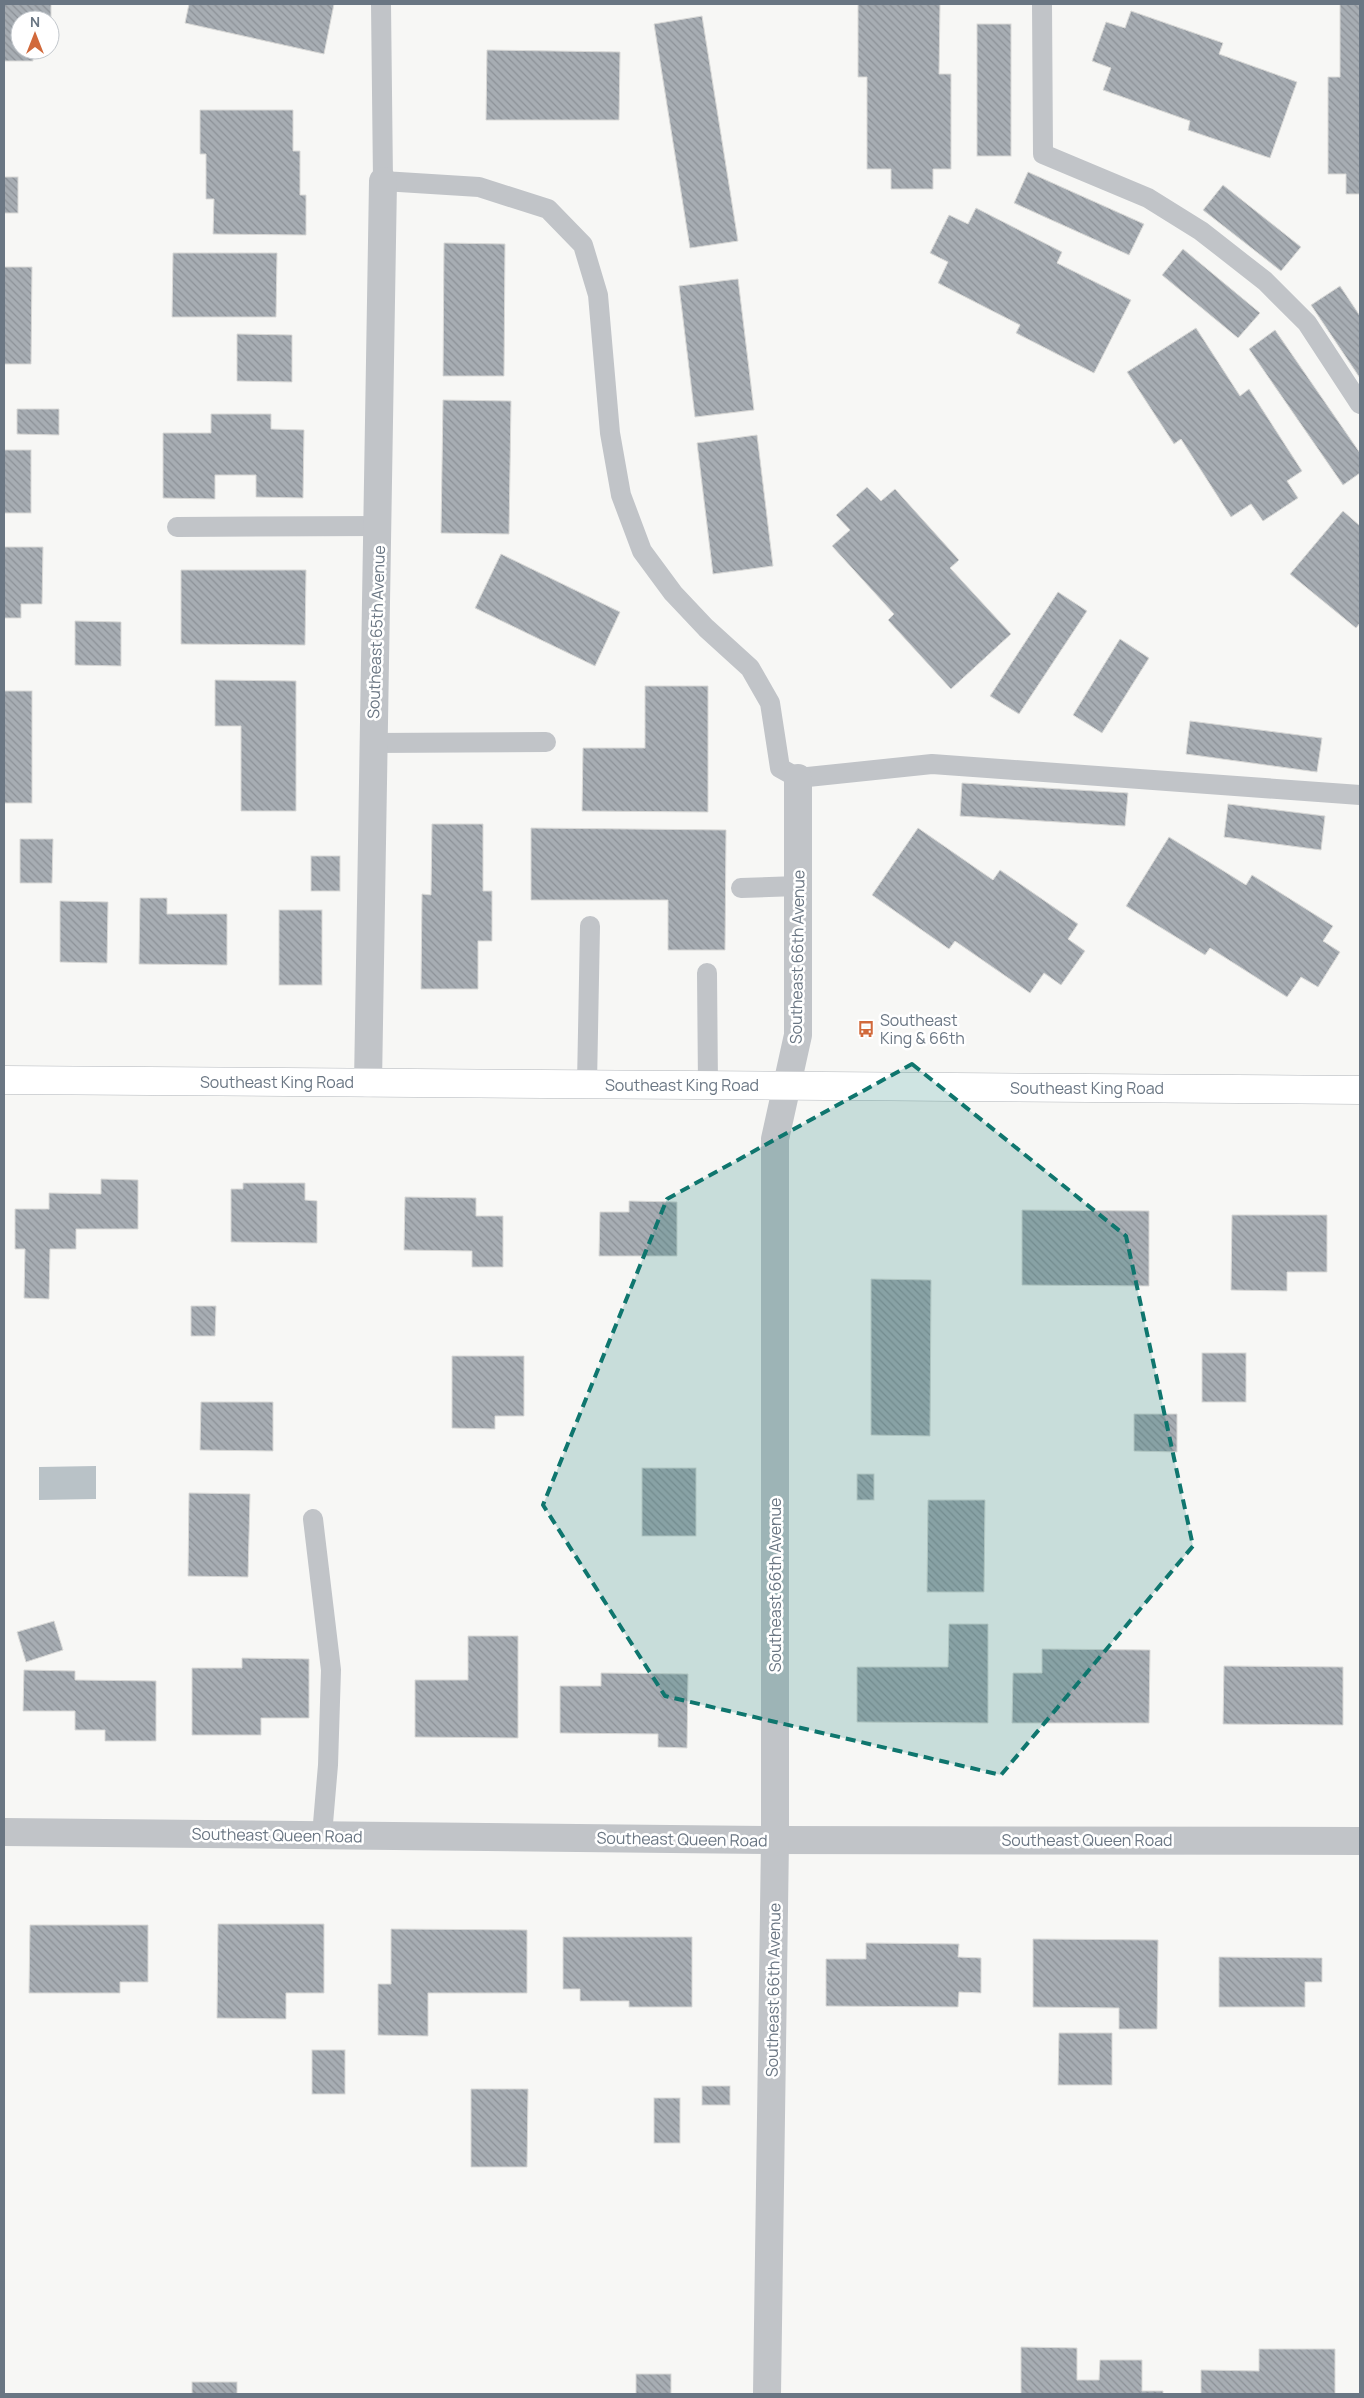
<svg xmlns="http://www.w3.org/2000/svg" width="1364" height="2398" font-family="Manrope,sans-serif">
	<defs>
		<pattern id="building-back-hatch" width="6" height="6" patternUnits="userSpaceOnUse" patternTransform="scale(1.25)"><rect width="6" height="6" fill="#a7adb3"/><path d="M-1 5l2 2M0 0l6 6M5-1l2 2" fill="none" stroke="#8c9197"/></pattern>
	</defs>
	<rect width="100%" height="100%" fill="#f7f7f5"/>
	<path fill="#b9c2c7" d="M96,1466v33l-57,1v-33z"/>
	<g fill="url(#building-back-hatch)" stroke="#d9d9d7">
		<path d="M4,4h47v21l-1,-5h-30v30h13v11h-29z"/>
		<path d="M189,4h145l-10,50 -139,-31z"/>
		<path d="M858,4h82l-1,70h12v95h-18v20h-42v-20h-24v-92h-9z"/>
		<path d="M1340,4h20v190h-14v-20h-18v-97h12z"/>
		<path d="M1131,11l92,32 -4,11 78,28 -27,76 -82,-28 2,-9 -87,-31 8,-22 -19,-7 14,-39 19,6z"/>
		<path d="M702,16l36,225 -48,7 -36,-224z"/>
		<rect x="977" y="24" width="34" height="132"/>
		<path d="M487,50l133,2 -1,68h-133z"/>
		<path d="M200,110h93v41h7v44h6v40l-93,-1 1,-35h-8v-45h-6z"/>
		<path d="M1028,172l116,52 -15,31 -115,-52z"/>
		<rect x="4" y="177" width="14" height="36"/>
		<path d="M1223,185l78,62 -20,24 -78,-61z"/>
		<path d="M976,208l86,44 -5,11 74,37 -37,73 -78,-40 4,-8 -82,-42 10,-21 -18,-9 19,-38 19,9z"/>
		<path d="M444,243l61,1 -1,132h-61z"/>
		<path d="M1183,249l77,64 -22,25 -76,-63z"/>
		<path d="M173,253h104l-1,64h-104z"/>
		<path d="M4,267h28l-1,97h-27z"/>
		<path d="M738,279l16,131 -59,7 -16,-131z"/>
		<path d="M1340,286l20,30v62l-49,-73z"/>
		<path d="M1196,328l44,68 9,-7 53,82 -15,10 11,17 -35,23 -12,-17 -20,13 -50,-78 -7,5 -47,-72z"/>
		<path d="M1275,330l85,123v20l-17,12 -94,-136z"/>
		<path d="M237,334l55,1v47l-55,-1z"/>
		<path d="M443,400l68,1 -2,133 -68,-1z"/>
		<path d="M17,409h42v26l-42,-1z"/>
		<path d="M211,414h60v15l33,1 -1,68 -47,-1v-22h-41v24l-52,-1v-65h48z"/>
		<path d="M757,435l16,131 -60,8 -16,-131z"/>
		<rect x="4" y="450" width="27" height="63"/>
		<path d="M867,487l14,14 14,-12 64,71 -9,8 61,66 -60,55 -63,-69 6,-6 -62,-68 18,-16 -14,-15z"/>
		<path d="M1343,511l17,15v97l-4,5 -66,-54z"/>
		<path d="M4,547h39l-1,57h-21v14h-17z"/>
		<path d="M501,554l119,58 -25,54 -120,-58z"/>
		<path d="M181,570h125l-1,75 -124,-1z"/>
		<path d="M1058,592l29,19 -68,103 -29,-18z"/>
		<path d="M75,621l46,1v44l-46,-1z"/>
		<path d="M1120,639l29,19 -47,75 -29,-18z"/>
		<path d="M215,680l81,1v130h-55v-85h-26z"/>
		<path d="M645,686h63v126l-126,-1 1,-63h62z"/>
		<rect x="4" y="691" width="28" height="112"/>
		<path d="M1190,721l132,17 -5,34 -131,-18z"/>
		<path d="M962,783l166,10 -3,33 -165,-10z"/>
		<path d="M1228,804l97,12 -4,34 -97,-13z"/>
		<path d="M432,824h51v67h9v50h-14v48h-57l1,-95 9,1z"/>
		<path d="M531,828l195,2 -1,120h-57v-50h-137z"/>
		<path d="M918,828l75,52 7,-10 78,54 -10,15 17,12 -24,34 -17,-12 -14,20 -75,-52 -6,8 -77,-54z"/>
		<path d="M1169,837l77,48 6,-10 81,51 -10,15 17,11 -22,35 -17,-10 -14,20 -77,-49 -5,7 -79,-49z"/>
		<path d="M20,839h33l-1,44h-32z"/>
		<rect x="311" y="856" width="29" height="35"/>
		<path d="M140,898h27v16h60v51l-88,-1z"/>
		<path d="M60,901l48,1 -1,61 -47,-1z"/>
		<rect x="279" y="910" width="43" height="75"/>
		<path d="M101,1179l37,1v49h-62v20h-26l-1,50 -25,-1 1,-49h-10v-40h34v-16l52,1z"/>
		<path d="M243,1183h62v17l12,1v42l-86,-1v-53h12z"/>
		<path d="M405,1197l71,1v18h27v51h-31v-16l-68,-1z"/>
		<path d="M629,1201l48,1v54h-78l1,-44h29z"/>
		<path d="M1022,1210l127,1v75l-127,-1z"/>
		<path d="M1232,1215h95v57h-40v19l-56,-1z"/>
		<path d="M871,1279l60,1 -1,156 -59,-1z"/>
		<path d="M191,1306h25l-1,30h-24z"/>
		<rect x="1202" y="1353" width="44" height="49"/>
		<path d="M452,1356h72v60h-29v13l-43,-1z"/>
		<path d="M201,1402h72v49l-73,-1z"/>
		<path d="M1134,1414h43v38l-43,-1z"/>
		<rect x="642" y="1468" width="54" height="68"/>
		<rect x="857" y="1474" width="17" height="26"/>
		<path d="M189,1493l61,1 -2,83 -60,-1z"/>
		<path d="M928,1500h57l-1,92h-57z"/>
		<path d="M54,1621l9,29 -37,12 -9,-30z"/>
		<path d="M949,1624h39v99l-131,-1v-55h91z"/>
		<path d="M468,1636h50v102l-103,-1v-57h53z"/>
		<path d="M1042,1649l108,1 -1,73h-137l1,-50h29z"/>
		<path d="M242,1658l67,1v59h-48v17h-69v-67h50z"/>
		<path d="M1224,1666l119,1v58l-120,-1z"/>
		<path d="M24,1670l51,1v9l81,1v60h-51v-11h-30v-19h-52z"/>
		<path d="M601,1673l87,1 -1,74 -29,-1v-13l-98,-1v-47h41z"/>
		<path d="M218,1924h106v69h-38v26l-69,-1z"/>
		<path d="M30,1925h118v57h-28v11h-91z"/>
		<path d="M391,1929l136,1v63h-99v43l-50,-1v-51h13z"/>
		<path d="M563,1937h129v70h-63v-6h-49v-12h-17z"/>
		<path d="M1033,1939l125,1 -1,89h-38v-21l-86,-1z"/>
		<path d="M866,1943l93,1 -1,13 23,1v35l-22,-1 -1,15 -132,-1v-47h40z"/>
		<path d="M1219,1957l103,1v24h-17v25h-86z"/>
		<path d="M1059,2033h53v52h-54z"/>
		<rect x="312" y="2050" width="33" height="44"/>
		<rect x="702" y="2086" width="28" height="19"/>
		<path d="M471,2089h57l-1,78h-56z"/>
		<rect x="654" y="2098" width="26" height="45"/>
		<path d="M1021,2347l56,1v32h22l1,-20h42v31h21v3h-142z"/>
		<path d="M1259,2349h76v45h-134v-24l58,1z"/>
		<rect x="636" y="2374" width="35" height="20"/>
		<rect x="192" y="2382" width="45" height="12"/>
	</g>
	<g fill="none" stroke-linecap="round" stroke-linejoin="round">
		<g stroke="#b2b6bb" stroke-width="29">
			<path id="secondary" d="M4,1080l1356,10"/>
		</g>
		<g stroke="#c1c4c8" stroke-width="20">
			<path d="M381,4l2,177 96,6 69,22 35,36 15,50 12,138 11,62 21,56 31,42 33,35 44,40 20,35 10,65 18,10 134,-14 428,31"/>
			<path d="M1042,4l1,150 105,44 53,33 64,50 42,42 53,81"/>
			<path d="M177,527l201,-1"/>
			<path d="M373,743l173,-1"/>
			<path d="M741,888l57,-2"/>
			<path d="M707,973l1,112"/>
			<path d="M587,1084l3,-158"/>
			<path d="M313,1519l18,151 -3,95 -6,70"/>
		</g>
		<g stroke="#c1c4c8" stroke-width="28">
			<path d="M368,1083l15,-902"/>
			<path d="M4,1832l771,8 585,1"/>
			<path d="M767,2394l8,-554v-701l23,-104v-257"/>
		</g>
		<use href="#secondary" stroke="#fff" stroke-width="28"/>
	</g>
	<path fill="#0f766e" fill-opacity="0.2" stroke="#0f766e" stroke-width="4" stroke-dasharray="10 6" stroke-linejoin="round" d="M912,1064l214,172 67,310 -192,229 -336,-79 -122,-191 124,-306z"/>
	<defs>
		<g id="bus-bare" transform="scale(1.35)"><path d="M-5-6H5V4H4V6H2V4H-2V6H-4V4H-5ZM-3.5-4V0h7V-4ZM-3.5 1.2v1.5H-2V1.2ZM2 1.2v1.5H3.5V1.2Z" fill="#d1693b" stroke="#fff" stroke-width="2.5" paint-order="stroke"/></g>
	</defs>
	<g fill-rule="evenodd">
		<use href="#bus-bare" x="866" y="1029"/>
	</g>
	<g text-anchor="middle" dominant-baseline="central" stroke-width="5" stroke-linejoin="round" paint-order="stroke">
		<g font-size="16" fill="#6a7683" stroke="#fff">
			<text transform="translate(376 632) rotate(-88)">Southeast 65th Avenue</text>
			<text transform="translate(797 957) rotate(-89)">Southeast 66th Avenue</text>
			<text x="277" y="1082">Southeast King Road</text>
			<text x="682" y="1085">Southeast King Road</text>
			<text x="1087" y="1088">Southeast King Road</text>
			<text transform="translate(775 1585) rotate(-90)">Southeast 66th Avenue</text>
			<text transform="translate(277 1835) rotate(1)">Southeast Queen Road</text>
			<text transform="translate(682 1839) rotate(1)">Southeast Queen Road</text>
			<text x="1087" y="1840">Southeast Queen Road</text>
			<text transform="translate(773 1990) rotate(-89)">Southeast 66th Avenue</text>
		</g>
		<g font-size="16" fill="#6a7683" stroke="#fff" text-anchor="start">
			<text x="880" y="1020">Southeast<tspan x="880" dy="18">King &amp; 66th</tspan></text>
		</g>
	</g>
	<rect width="1364" height="2398" fill="none" stroke="#6a7683" stroke-width="10"/>
	<g transform="translate(35 35)"><circle r="24" fill="#ffffff" stroke="#c3c8cd"/>
	<path d="M0-4L9 19L0 12L-9 19Z" fill="#d1693b"/>
	<text y="-8" font-size="14" font-weight="bold" text-anchor="middle" fill="#6a7683">N</text>
	</g>
</svg>
